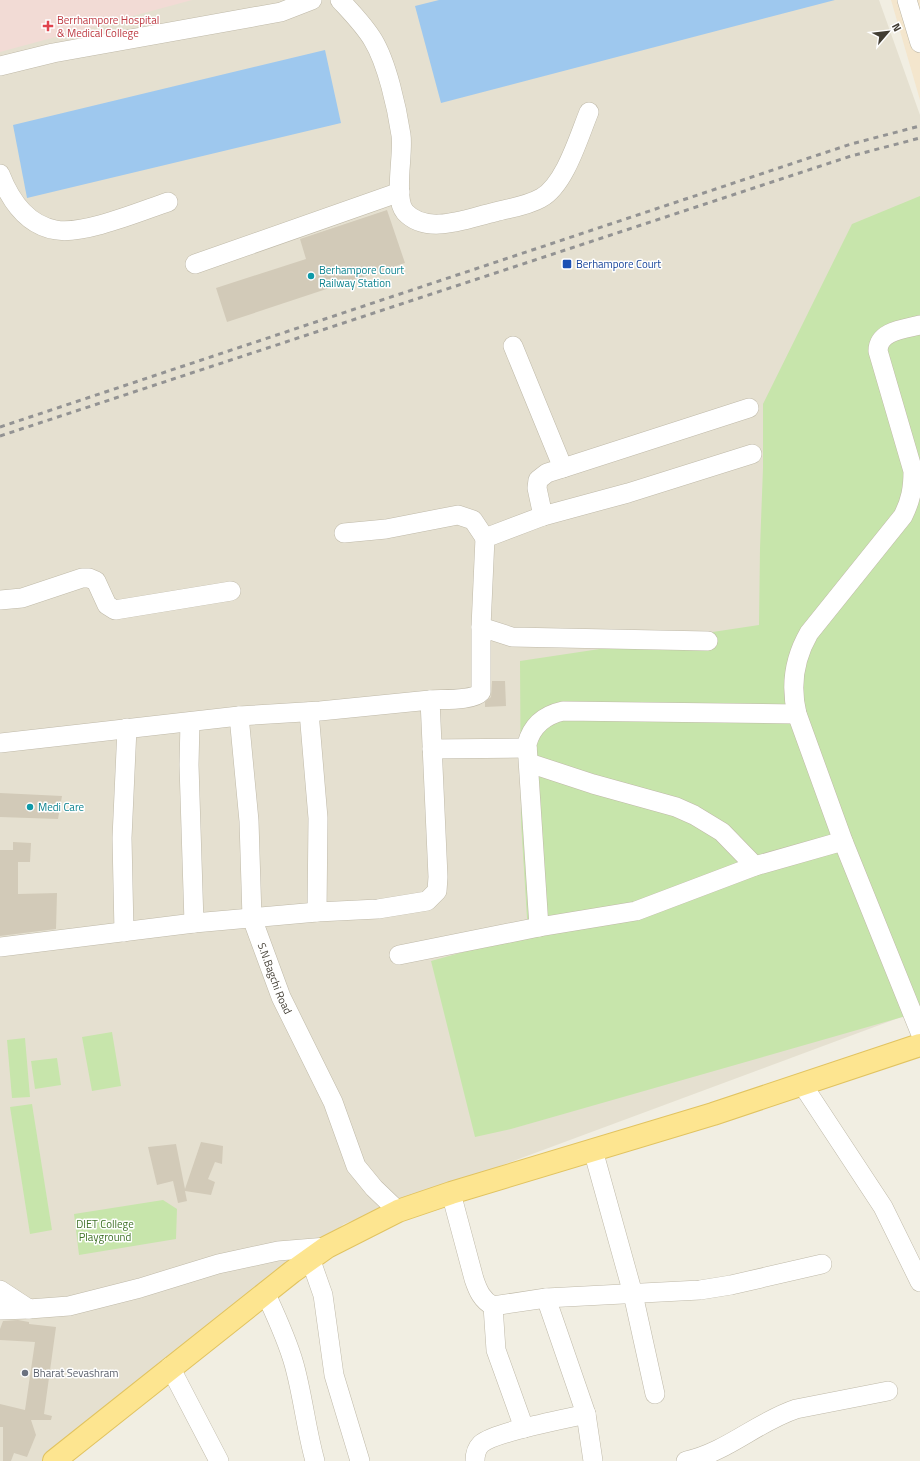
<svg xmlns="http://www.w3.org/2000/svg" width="920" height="1461" font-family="'Titillium Web',sans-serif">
	<rect width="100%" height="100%" fill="#f1eee2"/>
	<path fill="#e5e0d0" d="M0,0h879l41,115v895l-576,214 -301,237h-43z"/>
	<path fill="#f4e6cd" d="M891,0h29v100z"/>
	<path fill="#f2dbd5" d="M0,0h192l-192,52z"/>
	<g fill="#c7e5ab">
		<path d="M920,196v816l-409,117 -36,8 -44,-176 97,-27 -7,-112 -1,-161 239,-36 1,-77 3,-80v-64l89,-180z"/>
		<path d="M112,1032l9,54 -29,5 -10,-54z"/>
		<path d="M25,1038l5,59 -18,1 -5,-58z"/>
		<path d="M57,1058l4,27 -26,4 -4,-28z"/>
		<path d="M32,1104l20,126 -22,4 -20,-127z"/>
		<path d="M163,1200l14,9 -1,30 -97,16 -5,-41z"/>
	</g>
	<g fill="#9ec8ee">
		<path d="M439,0h396l-394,103 -26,-97z"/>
		<path d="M325,50l16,73 -314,75 -14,-73z"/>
	</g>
	<g fill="#d2cab8">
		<path d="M387,210l18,53 -178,59 -11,-34 90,-29 -6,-20z"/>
		<path d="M492,681h13l1,25 -21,1v-5l6,-5z"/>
		<path d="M0,793l62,3 -4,23 -58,-2z"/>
		<path d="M13,842l18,1 -1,19h-12v32l39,-1 -1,36 -56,7v-86h13z"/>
		<path d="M201,1142l22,4 -1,18 -7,-2 -7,17 7,3 -4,13 -26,-4 2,10 -9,2 -5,-22 -16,4 -9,-38 28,-3 9,45z"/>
		<path d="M18,1320l11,2v2l27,3 -12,87 8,2 -1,4h-20l5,15 -9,22 -13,-4 -3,8h-8v-34h-3v-23l25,6 10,-68 -35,-2v-11l3,-8z"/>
	</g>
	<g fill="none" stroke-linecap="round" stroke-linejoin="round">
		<g stroke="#bfb9a8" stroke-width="20">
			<g id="minor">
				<path d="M340,0c12,13 24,25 33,40 14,23 24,68 28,95 3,19 -8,63 4,77 22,24 63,6 90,0 15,-4 32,-6 46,-14 24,-13 38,-62 48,-86"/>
				<path d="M907,0l13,43"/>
				<path d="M0,66l53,-13 228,-41 31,-12"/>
				<path d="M0,174c10,26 26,51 56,56 28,5 85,-19 112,-28"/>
				<path d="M195,264l205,-72"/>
				<path d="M920,325c-16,4 -42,6 -42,26l35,120c0,17 -2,29 -10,45l-94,117c-15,26 -19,52 -12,81l46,127 77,191"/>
				<path d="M563,468l186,-60"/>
				<path d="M543,516l85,-23 124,-39"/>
				<path d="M344,533l42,-4 72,-14 15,5 12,18"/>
				<path d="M0,600l22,-2 60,-20h7l7,3 11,24 8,5 116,-19"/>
				<path d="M481,627l4,-89 58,-22 -6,-28 1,-8 9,-7 16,-5 -50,-122"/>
				<path d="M430,700c13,-1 43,1 51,-8v-65l31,10 196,4"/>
				<path d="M309,712l9,106 -1,94"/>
				<path id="s1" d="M239,716l10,105 3,97 29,79 52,105 23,64 18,22 24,23"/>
				<path d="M190,722l-1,43 5,158"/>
				<path d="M0,743l239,-27 81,-5 110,-11 8,177 -1,14 -10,10 -49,8 -61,3 -123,11 -194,24"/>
				<path d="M432,749l95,-1"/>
				<path d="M529,763l64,21 83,23 18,8 28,17 33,34"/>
				<path d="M539,927l-12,-183c5,-19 18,-29 36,-33l234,3"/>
				<path d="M124,932l-2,-94 5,-110"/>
				<path d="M399,955l140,-28 97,-16 119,-45 88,-25"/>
				<path d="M802,1084l81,123 37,75"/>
				<path d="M593,1150l40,144 22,100"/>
				<path d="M451,1193l23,86c4,12 8,21 19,27l53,-8 154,-8 31,-5 91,-21"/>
				<path d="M310,1258l13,37 11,80 26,86"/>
				<path d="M0,1290l29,19 40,-3 71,-18 78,-24 60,-13 49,-4"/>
				<path d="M265,1292c11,24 22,47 29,72 9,32 12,65 21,97"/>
				<path d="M546,1298l40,116 7,47"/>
				<path d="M493,1306l3,44 28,78"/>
				<path d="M0,1310l29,-1"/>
				<path d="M170,1367l49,94"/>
				<path d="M475,1461c0,-7 1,-12 6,-17 13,-12 84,-25 105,-30"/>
				<path d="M686,1461c41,-9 71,-39 110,-52l92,-18"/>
			</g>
		</g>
		<g stroke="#e1c360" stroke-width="24">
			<path id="major" d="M54,1461l238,-189 35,-25 71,-36 53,-18 262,-79 207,-69"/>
		</g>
		<use href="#minor" stroke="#fff" stroke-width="19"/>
		<use href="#major" stroke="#fde590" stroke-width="22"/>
		<g stroke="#939393" stroke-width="3" stroke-dasharray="5 5" stroke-linecap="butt">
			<path d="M0,427l851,-283 69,-18"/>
			<path d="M0,436l851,-280 69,-18"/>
		</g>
	</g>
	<path fill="#e0444e" stroke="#fff" stroke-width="1.5" d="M46 20h4v4h4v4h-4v4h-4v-4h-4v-4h4z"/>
	<rect fill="#1a4fb4" stroke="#fff" stroke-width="1.5" x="562" y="259" width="10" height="10" rx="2"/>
	<g fill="#0f9aa8" stroke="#fff" stroke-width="1.5">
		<circle cx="311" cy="276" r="4"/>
		<circle cx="30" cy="807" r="4"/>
	</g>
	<circle fill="#6b7280" stroke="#fff" stroke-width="1.5" cx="25" cy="1373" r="4"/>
	<g text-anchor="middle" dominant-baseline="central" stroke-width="3" stroke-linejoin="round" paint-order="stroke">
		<g font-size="11" fill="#be3a42" stroke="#fff" text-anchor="start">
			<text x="57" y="20">Berrhampore Hospital<tspan x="57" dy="13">&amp; Medical College</tspan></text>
		</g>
		<g font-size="11" fill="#164399" stroke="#fff" text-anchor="start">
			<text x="576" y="264">Berhampore Court</text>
		</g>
		<g font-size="11" fill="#0d838f" stroke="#fff" text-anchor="start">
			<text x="319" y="270">Berhampore Court<tspan x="319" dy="13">Railway Station</tspan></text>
			<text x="38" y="807">Medi Care</text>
		</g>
		<g font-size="11" fill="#423d33" stroke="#fff">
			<text stroke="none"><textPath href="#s1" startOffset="267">S.N.Bagchi Road</textPath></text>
		</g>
		<g font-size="11" fill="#3f7228" stroke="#fff">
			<text x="105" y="1224">DIET College<tspan x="105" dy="13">Playground</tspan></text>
		</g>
		<g font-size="11" fill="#5b616d" stroke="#fff" text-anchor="start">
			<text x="33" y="1373">Bharat Sevashram</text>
		</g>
	</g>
	<g transform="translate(888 32) rotate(62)" stroke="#ffffff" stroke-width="3" paint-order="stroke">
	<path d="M0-3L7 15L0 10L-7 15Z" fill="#423d33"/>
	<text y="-6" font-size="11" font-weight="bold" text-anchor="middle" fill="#423d33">N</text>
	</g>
</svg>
